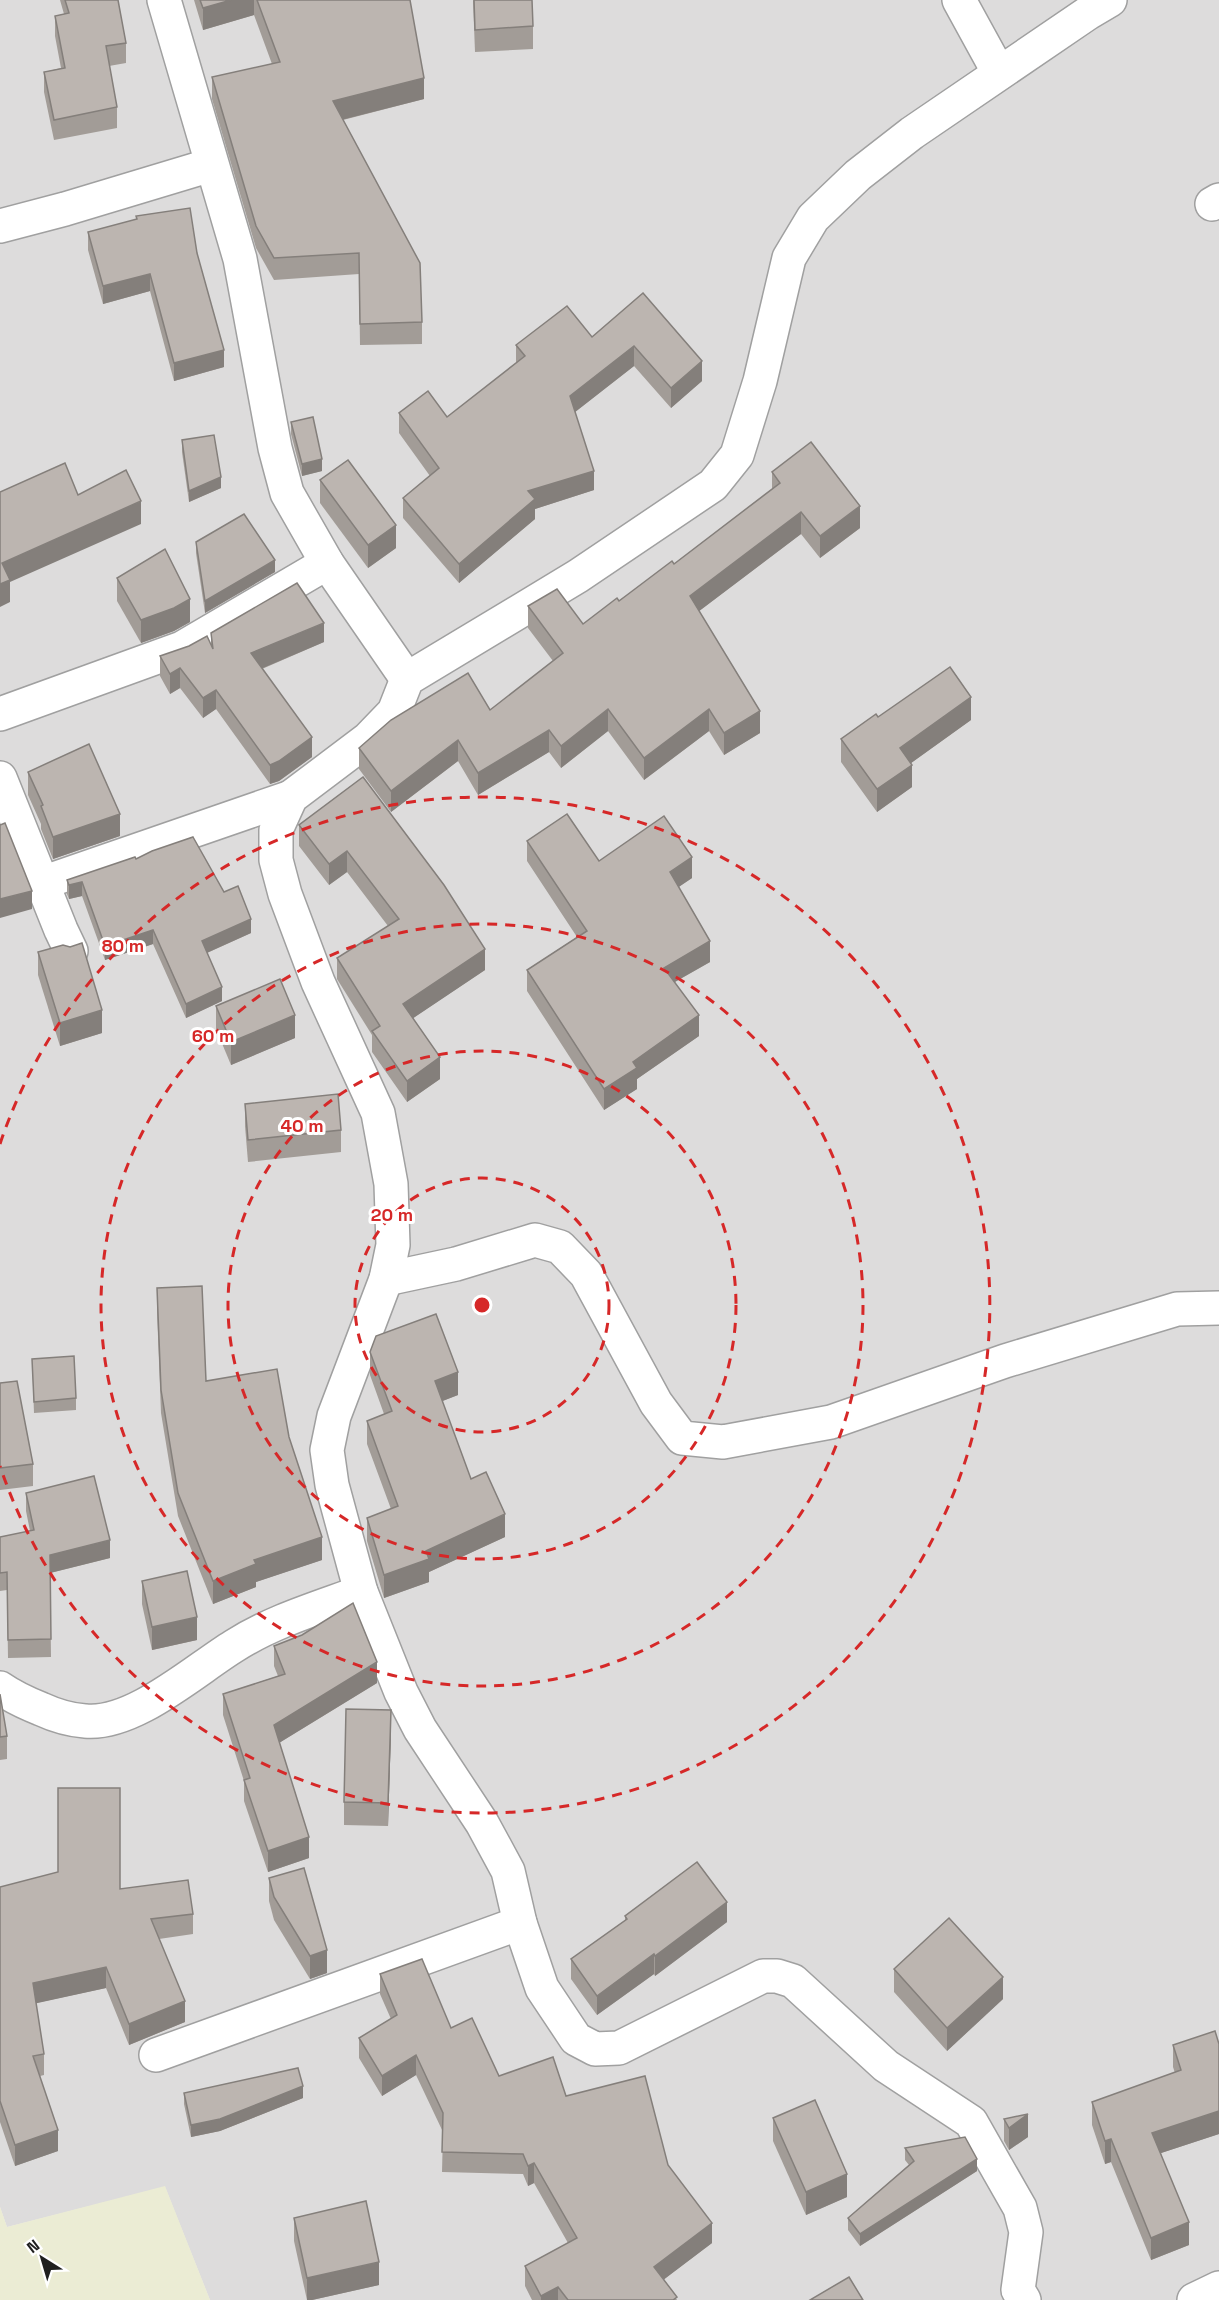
<svg xmlns="http://www.w3.org/2000/svg" width="1219" height="2300" font-family="'Space Grotesk',sans-serif">
	<rect width="100%" height="100%" fill="#efece7"/>
	<path fill="#dddcdc" d="M0,0h1219v2300h-1009l-45,-113 -158,40 -7,-20z"/>
	<path fill="#ebecd4" d="M165,2186l45,114h-210v-93l7,20z"/>
	<g fill="none" stroke-linecap="round" stroke-linejoin="round">
		<g stroke="#a0a0a0" stroke-width="36">
			<g id="street">
				<path d="M164,0l76,259 35,189 12,45 40,70 80,116"/>
				<path d="M959,0l40,73"/>
				<path d="M1212,204l7,-4"/>
				<path d="M0,226l65,-17 146,-44"/>
				<path d="M0,714l182,-66 145,-85"/>
				<path d="M0,778l61,152 10,21"/>
				<path d="M42,883l249,-86"/>
				<path d="M386,1279l70,-15 79,-24 25,7 26,27 70,129 26,35 41,4 108,-20 174,-61 172,-52 42,-1"/>
				<path d="M0,1688c13,9 26,15 41,21 13,6 29,11 44,12 48,5 110,-51 149,-75 39,-25 84,-38 127,-54"/>
				<path d="M156,2055l364,-132"/>
				<path d="M1024,2300l-6,-10 8,-58 -6,-24 -49,-86 -85,-56 -93,-85 -16,-5h-14l-144,72 -24,1 -19,-10 -34,-51 -22,-65 -12,-52 -26,-48 -62,-94 -19,-37 -40,-100 -29,-107 -5,-35 7,-34 52,-137 7,-34 -2,-61 -13,-71 -60,-131 -33,-88 -9,-34v-30l15,-33 77,-58 26,-27 13,-33 171,-103 135,-91 24,-30 23,-74 29,-123 24,-40 45,-43 54,-42 176,-120 22,-13"/>
				<path d="M1194,2300l25,-12"/>
			</g>
		</g>
		<use href="#street" stroke="#fff" stroke-width="33"/>
	</g>
	<g fill="#a29c97">
		<path d="M60,0h58l8,43v20l-17,3 8,41v21l-63,12 -10,-48v-20l17,-4 -6,-32v-20l9,-2z"/>
		<path d="M194,0h216l14,99 -81,21 79,202v22l-62,1 -1,-71 -85,6 -18,-32 -44,-149v-22l60,-13 -18,-49 -51,15z"/>
		<path d="M473,0l60,26v23l-58,3z"/>
		<path d="M88,232l109,21 27,114 -50,14 -24,-90 -47,13 -15,-54z"/>
		<path d="M643,293l59,88 -31,27 -37,-42 -59,46 19,78 -59,19v10l-76,64 -56,-65v-20l27,-22 -31,-43v-20l48,4 69,-54v-18l76,-8z"/>
		<path d="M291,422l31,49 -20,5 -11,-42z"/>
		<path d="M182,440l39,48 -32,14 -7,-50z"/>
		<path d="M772,472l88,56 -40,30 -19,-24 -102,77 61,122 -36,22 -15,-24 -65,49 -36,-49 -47,37 -12,-16 -71,43 -20,-34 -67,51 -32,-43v-21l131,-38 63,-49 -25,-33v-22l55,18 91,-60 98,-75z"/>
		<path d="M320,480l76,68 -28,20 -48,-65z"/>
		<path d="M196,542l79,30 -70,41 -9,-60z"/>
		<path d="M117,578l73,44 -16,9 -33,12 -24,-42z"/>
		<path d="M211,633l113,9 -62,27 50,88 -33,24 -9,3 -54,-75 -13,9 -23,-30 -10,6 -10,-18v-20l51,-12z"/>
		<path d="M971,720l-60,43 1,24 -35,25 -36,-50v-23z"/>
		<path d="M28,772l92,64 -67,23 -12,-30v-5l-13,-29z"/>
		<path d="M363,777l122,193 -72,48 27,61 -33,23 -35,-50v-17l-35,-56v-21l51,-32 -41,-54 -18,13 -30,-39v-21z"/>
		<path d="M527,841l72,20 93,17 -14,9 32,75 -35,20 24,54 -62,43v10l-33,21 -77,-119v-21l50,-33 -50,-76z"/>
		<path d="M136,859l88,33 27,41 -44,20 15,48 -36,17 -33,-74 -48,16 -23,-64 -13,3 -2,-5v-14z"/>
		<path d="M38,952l64,81 -42,13 -22,-71z"/>
		<path d="M216,1006l79,32 -64,27 -15,-36z"/>
		<path d="M245,1104l96,26v22l-93,10 -3,-36z"/>
		<path d="M157,1288l49,93 83,56 33,123 -66,22v5l-43,17 -35,-88 -17,-103 -4,-102z"/>
		<path d="M370,1352l88,43 -16,6 29,78 34,58 -76,35v10l-45,16 -17,-57v-23l24,-9 -24,-65v-23l17,-7 -14,-39z"/>
		<path d="M32,1359l44,39v12l-42,3z"/>
		<path d="M0,1383l33,81v22l-33,4z"/>
		<path d="M26,1493l84,65 -60,15 1,84 -43,1 -1,-68 -7,1v-54l30,-6 -4,-20z"/>
		<path d="M142,1581l55,59 -45,10 -10,-46z"/>
		<path d="M274,1646l103,37 -98,60 30,115 -41,14 -24,-71v-20l-21,-66v-21l55,-18 -4,-10z"/>
		<path d="M0,1694l7,42v23l-7,1z"/>
		<path d="M391,1732l-3,94 -44,-1v-23z"/>
		<path d="M269,1878l58,95 -17,6 -36,-59 -5,-19z"/>
		<path d="M0,1887l120,2 73,25v20l-34,5 26,83 -56,23 -23,-57 -70,15 8,51v21l-4,1 18,75 -43,15 -15,-44z"/>
		<path d="M625,1916l102,6 -72,54 -1,-2 -57,41 -26,-36v-20l54,-38z"/>
		<path d="M894,1969l109,30 -56,52 -53,-59z"/>
		<path d="M380,1974l71,54 48,48 67,20 102,69 44,78 -48,36 13,21h-145l-7,-14v-20l43,-23 -34,-60 -6,3 -5,-12 -81,-2 1,-40 -27,-57 -34,21 -23,-38v-20l32,-19 -11,-25z"/>
		<path d="M1219,2044v90l-58,19 28,92 -38,15 -40,-98 -6,2 -13,-39v-23l83,-29 -2,-6v-22z"/>
		<path d="M184,2093l119,5 -83,33 -29,6 -7,-33z"/>
		<path d="M773,2118l74,79 -41,18 -33,-74z"/>
		<path d="M1004,2119l24,18 -19,13 -5,-9z"/>
		<path d="M905,2148l72,23 -117,75 -12,-16v-12l61,-53 -4,-5z"/>
		<path d="M294,2218l85,67 -67,15h-5l-13,-59z"/>
	</g>
	<g fill="#847f7b">
		<path d="M231,0h23v15l-51,15v-22z"/>
		<path d="M424,78v21l-91,23v-21z"/>
		<path d="M150,274v17l-47,13v-18z"/>
		<path d="M634,346v20l-64,50v-20z"/>
		<path d="M224,350v17l-50,14v-18z"/>
		<path d="M702,361v20l-31,27v-20z"/>
		<path d="M322,459v12l-20,5v-12z"/>
		<path d="M594,471v19l-59,19v10l-76,64v-19l69,-73z"/>
		<path d="M221,477v11l-32,14v-11z"/>
		<path d="M141,501v23l-131,58v20l-10,5v-23l2,-21z"/>
		<path d="M860,506v22l-40,30v-22z"/>
		<path d="M801,512v22l-111,84v-22z"/>
		<path d="M396,525v23l-28,20v-23z"/>
		<path d="M275,560v12l-70,41v-12z"/>
		<path d="M190,599v23l-16,9 -33,12v-23z"/>
		<path d="M324,623v19l-73,31v-20z"/>
		<path d="M180,668v20l-10,6v-20z"/>
		<path d="M216,690v19l-13,9v-20z"/>
		<path d="M971,697v23l-71,51v-23z"/>
		<path d="M608,709v22l-47,37v-22z"/>
		<path d="M709,709v22l-65,49v-22z"/>
		<path d="M760,711v22l-36,22v-22z"/>
		<path d="M549,730v22l-71,43v-22z"/>
		<path d="M312,737v20l-33,24 -9,3v-19z"/>
		<path d="M458,740v21l-67,51v-21z"/>
		<path d="M912,765v22l-35,25v-23z"/>
		<path d="M120,814v22l-67,23v-22z"/>
		<path d="M347,851v21l-18,13v-21z"/>
		<path d="M692,857v21l-22,15v-21z"/>
		<path d="M82,882v14l-13,3v-14z"/>
		<path d="M32,891v18l-32,9v-19z"/>
		<path d="M251,919v14l-49,22v-14z"/>
		<path d="M153,930v14l-48,16v-14z"/>
		<path d="M710,941v21l-46,26v-20z"/>
		<path d="M485,949v21l-82,55v-21z"/>
		<path d="M222,987v14l-36,17v-14z"/>
		<path d="M102,1010v23l-42,13v-23z"/>
		<path d="M295,1015v23l-64,27v-23z"/>
		<path d="M699,1015v21l-62,43v10l-33,21v-21l29,-27z"/>
		<path d="M440,1057v22l-33,23v-21z"/>
		<path d="M458,1372v23l-23,9v-23z"/>
		<path d="M505,1514v23l-76,35v10l-45,16v-23l42,-24z"/>
		<path d="M322,1537v23l-66,22v5l-43,17v-23l41,-21z"/>
		<path d="M110,1540v18l-60,15v-18z"/>
		<path d="M197,1617v23l-45,10v-23z"/>
		<path d="M377,1662v21l-103,63v-21z"/>
		<path d="M391,1710v22l-3,94v-23z"/>
		<path d="M309,1837v21l-41,14v-21z"/>
		<path d="M727,1902v20l-72,54v-20z"/>
		<path d="M327,1950v23l-17,6v-23z"/>
		<path d="M654,1954v20l-57,41v-19z"/>
		<path d="M106,1967v21l-73,16v-21z"/>
		<path d="M1003,1977v22l-56,52v-23z"/>
		<path d="M185,2001v21l-56,23v-21z"/>
		<path d="M416,2055v20l-34,21v-20z"/>
		<path d="M303,2086v12l-83,33 -29,6v-12z"/>
		<path d="M1219,2111v23l-67,22v-23z"/>
		<path d="M1028,2114v23l-19,13v-22z"/>
		<path d="M58,2130v21l-43,15v-21z"/>
		<path d="M1111,2139v23l-6,2v-23z"/>
		<path d="M977,2159v12l-117,75v-12z"/>
		<path d="M534,2163v20l-6,3v-20z"/>
		<path d="M847,2174v23l-41,18v-23z"/>
		<path d="M1189,2222v23l-38,15v-22z"/>
		<path d="M712,2223v20l-58,44v-20z"/>
		<path d="M379,2262v23l-67,15h-5v-22z"/>
		<path d="M558,2287v13h-17v-4z"/>
	</g>
	<g fill="#bcb5b0" stroke="#847f7b" stroke-width="1.5">
		<path d="M65,0h53l8,43 -20,3 11,61 -63,13 -10,-48 21,-4 -10,-52 14,-3z"/>
		<path d="M200,0h31l-28,8z"/>
		<path d="M257,0h153l14,78 -91,23 87,162 2,59 -62,2 -1,-71 -85,5 -18,-32 -44,-149 68,-15z"/>
		<path d="M474,0h58l1,26 -58,4z"/>
		<path d="M190,208l7,45 27,97 -50,13 -24,-89 -47,12 -15,-54 49,-13 -1,-3z"/>
		<path d="M643,293l59,68 -31,27 -37,-42 -64,50 24,75 -66,20 7,8 -76,65 -56,-66 36,-30 -40,-55 29,-22 19,26 78,-61 -9,-11 51,-39 25,31z"/>
		<path d="M313,417l9,42 -20,5 -11,-42z"/>
		<path d="M214,435l7,42 -32,14 -7,-51z"/>
		<path d="M811,442l49,64 -40,30 -19,-24 -111,84 70,115 -36,22 -15,-24 -65,49 -36,-49 -47,37 -12,-16 -71,43 -20,-33 -67,51 -32,-43 32,-28 77,-47 22,37 73,-57 -35,-47 29,-17 26,35 34,-26 2,3 53,-40 2,3 106,-81 -8,-11z"/>
		<path d="M348,460l48,65 -28,20 -48,-65z"/>
		<path d="M65,463l13,32 48,-25 15,31 -139,62 8,17 -10,4v-92z"/>
		<path d="M244,514l31,46 -70,41 -9,-59z"/>
		<path d="M165,549l25,50 -16,9 -33,12 -24,-42z"/>
		<path d="M297,583l27,40 -73,30 61,84 -33,24 -9,4 -54,-75 -13,8 -23,-30 -10,6 -10,-18 29,-10 18,-10 6,13 -2,-16z"/>
		<path d="M950,667l21,30 -71,51 12,17 -35,24 -36,-50 35,-25 2,3z"/>
		<path d="M89,744l31,70 -67,23 -12,-31 2,-1 -15,-33z"/>
		<path d="M363,777l81,108 41,64 -82,55 37,53 -33,24 -35,-50 8,-5 -43,-68 62,-39 -52,-68 -18,13 -30,-39z"/>
		<path d="M567,814l32,47 65,-45 28,41 -22,15 40,69 -46,27 35,47 -66,47 4,6 -33,21 -77,-119 60,-39 -60,-90z"/>
		<path d="M5,823l27,68 -32,8v-74z"/>
		<path d="M193,837l31,55 14,-6 13,33 -49,22 20,46 -36,17 -33,-74 -48,16 -23,-64 -13,3 -2,-5 68,-23 1,2 16,-8z"/>
		<path d="M82,943l20,67 -42,13 -22,-71 25,-7 7,2z"/>
		<path d="M280,979l15,36 -64,27 -15,-36z"/>
		<path d="M338,1094l3,36 -93,10 -3,-36z"/>
		<path d="M202,1286l4,95 71,-12 12,68 33,100 -68,23 2,4 -43,17 -35,-88 -17,-103 -4,-102z"/>
		<path d="M436,1314l22,58 -23,9 36,98 15,-7 19,42 -79,37 3,8 -45,16 -17,-57 31,-12 -31,-85 25,-10 -22,-59 6,-16z"/>
		<path d="M74,1356l2,42 -42,4 -2,-43z"/>
		<path d="M17,1381l16,83 -33,4v-85z"/>
		<path d="M94,1476l16,64 -60,15 1,84 -43,1 -1,-68 -7,1v-36l34,-7 -8,-37z"/>
		<path d="M187,1571l10,46 -45,10 -10,-46z"/>
		<path d="M353,1603l24,59 -103,63 35,112 -41,14 -24,-71 6,-2 -27,-84 62,-20 -11,-28 28,-11z"/>
		<path d="M0,1694l7,42 -7,1z"/>
		<path d="M346,1709l45,1 -3,93 -44,-1z"/>
		<path d="M58,1788h62v101l68,-9 5,34 -42,5 34,82 -56,23 -23,-57 -73,16 11,71 -11,2 25,74 -43,15 -15,-44v-214l58,-15z"/>
		<path d="M697,1862l30,40 -72,54 -1,-2 -57,42 -26,-37 56,-40 -2,-3z"/>
		<path d="M304,1868l23,82 -17,6 -36,-59 -5,-19z"/>
		<path d="M949,1918l54,59 -56,51 -53,-59z"/>
		<path d="M422,1959l29,69 21,-10 27,58 54,-19 13,39 79,-20 23,89 44,58 -58,44 23,30 -4,3h-105l-10,-13 -17,9 -16,-30 52,-28 -43,-75 -6,3 -5,-12 -81,-2 1,-39 -27,-58 -34,21 -23,-38 38,-23 -17,-41z"/>
		<path d="M1215,2031l4,13v67l-67,22 37,89 -38,16 -40,-99 -6,2 -13,-39 89,-32 -8,-25z"/>
		<path d="M298,2068l5,18 -83,33 -29,6 -7,-32z"/>
		<path d="M815,2100l32,74 -41,18 -33,-74z"/>
		<path d="M1028,2114l-19,14 -5,-9z"/>
		<path d="M965,2137l12,22 -117,75 -12,-16 66,-57 -9,-13z"/>
		<path d="M366,2201l13,61 -72,16 -13,-60z"/>
		<path d="M849,2277l14,23h-53z"/>
	</g>
	<g fill="none" stroke="#d62828" stroke-width="3" stroke-dasharray="10 8">
		<circle cx="482" cy="1305" r="127"/>
		<circle cx="482" cy="1305" r="254"/>
		<circle cx="482" cy="1305" r="381"/>
		<path d="M0 1144A508 508 0 1 1 0 1466"/>
	</g>
	<circle cx="482" cy="1305" r="9" fill="#d62828" stroke="#fff" stroke-width="3"/>
	<g font-size="18" text-anchor="middle" font-weight="bold" fill="#d62828" stroke="#fff" stroke-width="6" stroke-linejoin="round" paint-order="stroke">
		<text x="123" y="952">80 m</text>
		<text x="213" y="1042">60 m</text>
		<text x="302" y="1132">40 m</text>
		<text x="392" y="1221">20 m</text>
	</g>
	<g transform="translate(42 2258) rotate(323)" stroke="#ffffff" stroke-width="4.5" paint-order="stroke">
	<path d="M0-4.5L10 22L0 15L-10 22Z" fill="#1f1f1f"/>
	<text y="-9" font-size="16" font-weight="bold" text-anchor="middle" fill="#1f1f1f">N</text>
	</g>
</svg>
